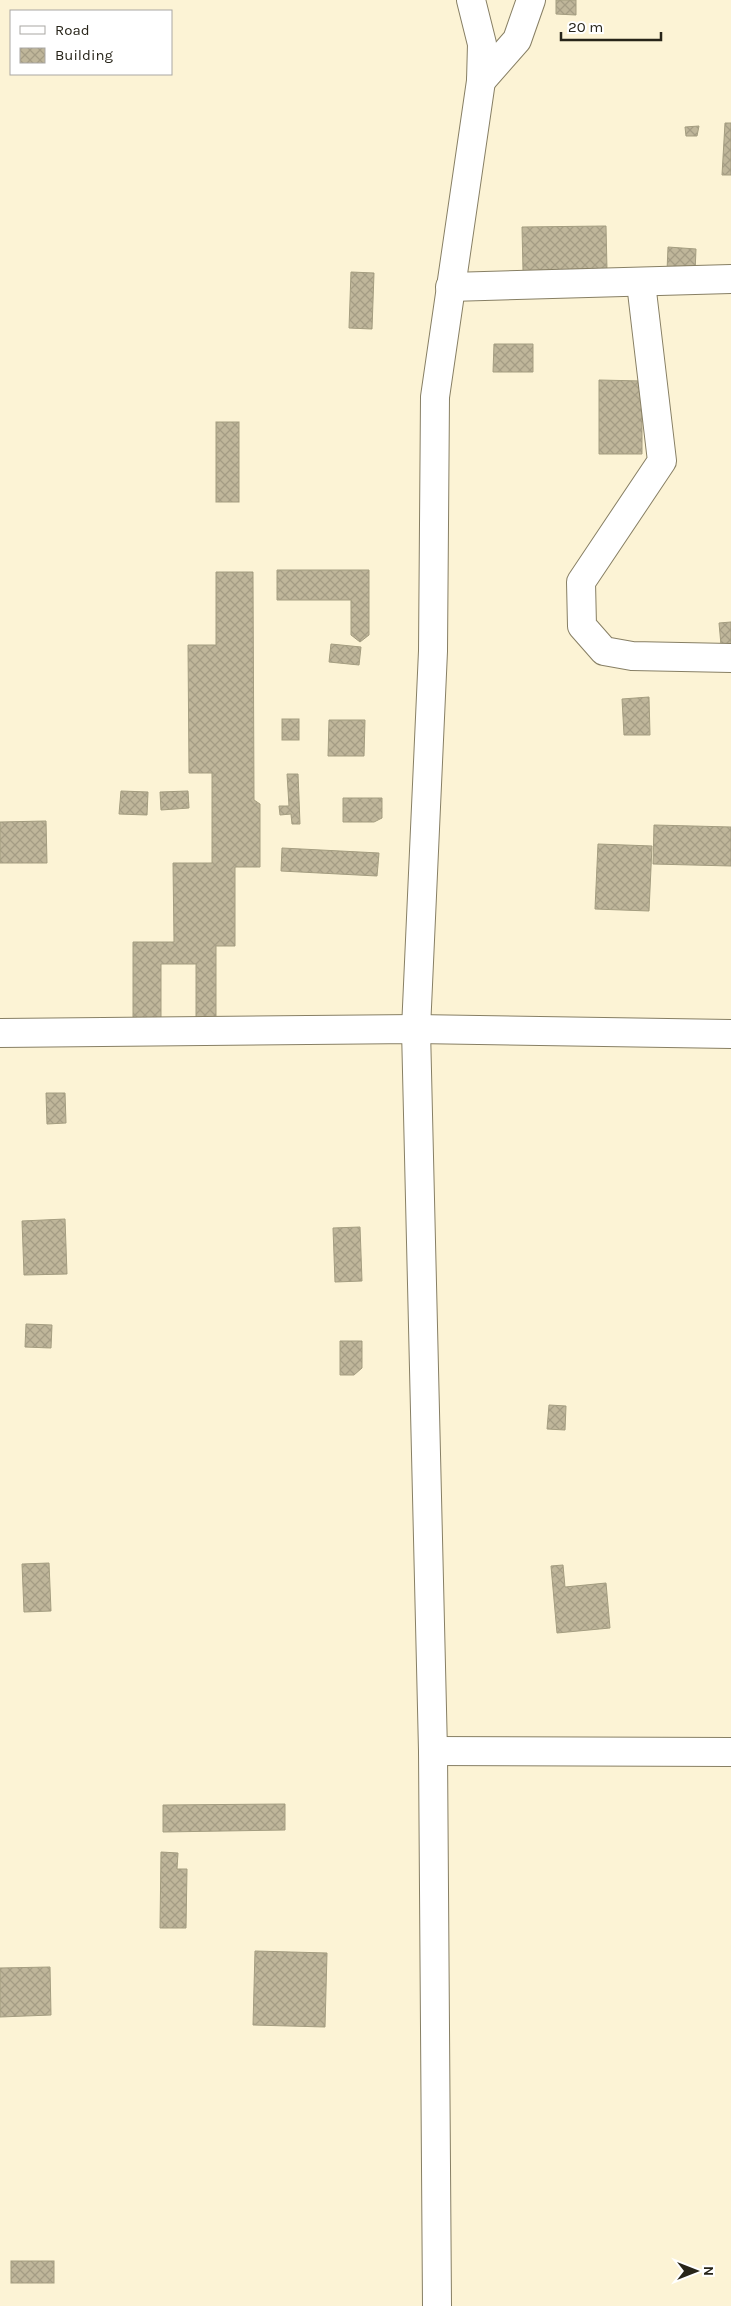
<svg xmlns="http://www.w3.org/2000/svg" width="731" height="2306" font-family="Karla,sans-serif">
	<defs>
		<pattern id="building-cross-hatch" width="8" height="8" patternUnits="userSpaceOnUse" patternTransform="scale(1.25)"><rect width="8" height="8" fill="#bfb69a"/><path d="M0 0l8 8M0 8l8-8" fill="none" stroke="#a49c84"/></pattern>
	</defs>
	<rect width="100%" height="100%" fill="#fcf3d5"/>
	<g fill="url(#building-cross-hatch)" stroke="#a49d80">
		<path d="M556,0h20v15l-20,-1z"/>
		<path d="M725,123h6v52h-9z"/>
		<path d="M699,126l-2,10h-11l-1,-9z"/>
		<path d="M606,226l1,44 -84,1 -1,-44z"/>
		<path d="M668,247l28,2 -1,24 -28,-2z"/>
		<path d="M351,272l23,1 -2,56 -23,-1z"/>
		<path d="M494,344h39v28h-40z"/>
		<path d="M599,380l43,1v73h-43z"/>
		<rect x="216" y="422" width="23" height="80"/>
		<path d="M277,570h92v65l-9,7 -9,-7v-35h-74z"/>
		<path d="M216,572h37l1,228 6,4v63h-25v79h-19v74h-20v-56h-35v54h-28v-76h41l-1,-79h39v-90h-23l-1,-128h28z"/>
		<path d="M731,622v23h-10l-2,-22z"/>
		<path d="M331,644l30,3 -2,18 -30,-3z"/>
		<path d="M649,697l1,38h-26l-2,-36z"/>
		<rect x="282" y="719" width="17" height="21"/>
		<path d="M329,720h36l-1,36h-36z"/>
		<path d="M287,774h11l2,50h-8l-1,-10 -11,1 -1,-9h10z"/>
		<path d="M121,791l27,1 -1,23 -28,-1z"/>
		<path d="M188,791l1,17 -28,2 -1,-18z"/>
		<path d="M343,798h39v20l-8,4h-31z"/>
		<path d="M46,821l1,42h-47v-41z"/>
		<path d="M654,825l77,2v39l-78,-2z"/>
		<path d="M598,844l54,2 -3,65 -54,-2z"/>
		<path d="M282,848l97,5 -2,23 -96,-5z"/>
		<path d="M46,1093h19l1,30 -19,1z"/>
		<path d="M65,1219l2,55 -43,1 -2,-54z"/>
		<path d="M360,1227l2,54 -27,1 -2,-54z"/>
		<path d="M26,1324l26,1 -1,23 -26,-1z"/>
		<path d="M340,1341h22v27l-8,7h-14z"/>
		<path d="M549,1405l17,1 -1,24 -18,-1z"/>
		<path d="M49,1563l2,48 -27,1 -2,-48z"/>
		<path d="M563,1565l2,22 41,-4 4,45 -53,5 -6,-67z"/>
		<path d="M285,1804v26l-122,2v-27z"/>
		<path d="M161,1852l17,1 -1,16h10l-1,59h-26z"/>
		<path d="M255,1951l72,2 -2,74 -72,-2z"/>
		<path d="M50,1967l1,48 -51,2v-49z"/>
		<rect x="11" y="2261" width="43" height="22"/>
	</g>
	<g fill="none" stroke-linecap="round" stroke-linejoin="round">
		<g stroke="#877f64" stroke-width="30">
			<g id="minor">
				<path d="M481,81l36,-41 14,-40"/>
				<path d="M641,283l21,178 -81,121 1,44 22,25 28,5 99,2"/>
				<path d="M450,287l281,-8"/>
				<path d="M0,1033l416,-4 315,5"/>
				<path d="M433,1751l298,1"/>
				<path d="M437,2306l-4,-555 -17,-722 17,-378 2,-254 46,-316 1,-37 -11,-44"/>
			</g>
		</g>
		<use href="#minor" stroke="#fff" stroke-width="28"/>
	</g>
	<rect x="10" y="10" width="162" height="65" fill="#ffffff" stroke="#a9a7a3"/>
	<rect x="20" y="26" width="25" height="8" fill="#ffffff" stroke="#a9a7a3"/>
	<text x="55" y="35" font-size="15" fill="#272419">Road</text>
	<rect x="20" y="48" width="25" height="15" fill="url(#building-cross-hatch)" stroke="#a9a7a3"/>
	<text x="55" y="60" font-size="15" fill="#272419">Building</text>
	<g transform="translate(696 2271) rotate(90)" stroke="#ffffff" stroke-width="4" paint-order="stroke">
	<path d="M0-4L9 19L0 12L-9 19Z" fill="#272419"/>
	<text y="-8" font-size="14" font-weight="bold" text-anchor="middle" fill="#272419">N</text>
	</g>
	<path d="M561 32v8h100v-8" fill="none" stroke="#272419" stroke-width="2.5"/>
	<text x="568" y="32" font-size="15" fill="#272419" stroke="#ffffff" stroke-width="4" paint-order="stroke">20 m</text>
</svg>
